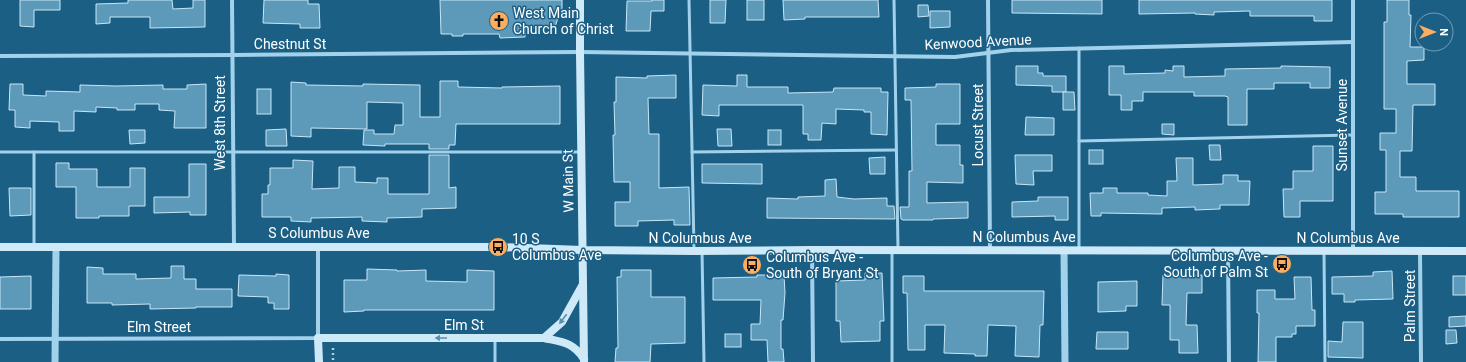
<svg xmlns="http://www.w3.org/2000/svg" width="1466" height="362" font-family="Roboto,sans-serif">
	<rect width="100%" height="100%" fill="#1b5f85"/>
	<g fill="#5d99b9" stroke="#c7e7f8">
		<path d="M20,0h40v10h-26v17l-14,-1z"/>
		<path d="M128,0h44l1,9 20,-1v-8h12v27l-55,1v-11h-40v6l-14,1v-20l32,-1z"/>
		<path d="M264,0h44v4h11l1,24h-20v-4l-37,-1z"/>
		<path d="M440,0h122v15h-3l-4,12 -30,1v9l-25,1 -1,-4h-36v2h-11v-2h-11z"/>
		<path d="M652,0h12v11h-13l-1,20h-24l1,-30h25z"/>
		<path d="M710,0h16l-1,23h-15z"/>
		<rect x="747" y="0" width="17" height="20"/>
		<path d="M783,0h95l1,17h-74v2l-21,1z"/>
		<path d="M1012,0h90v14l-90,-1z"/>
		<path d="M1139,0h193v21h-18v-5h-64v-5l-36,1v3l-19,-1v-1l-56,1z"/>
		<path d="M1387,0h22v15h2l-1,32h14v13l-17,1v23h28v21h-22l-1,46h-12v26h16v14h43v26h-56v-3h-28v-22h11v-42h-6v-17h16v-24h-12v-87h3z"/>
		<path d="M918,5h10l1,11 -11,1z"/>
		<path d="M930,11h20v16l-20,1z"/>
		<path d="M1016,66h22v7h5v3h23v16h-14v-6l-36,-1z"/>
		<path d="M1109,66h15v8l41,-1v-3l8,1v-5h11v11l41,-1v-7l56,-1v-2l49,1v21h-20v-5h-36v6h-27v36h-19v-28l-3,-1h-31v-4h-51v9h-11v9h-11v-15h-12z"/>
		<path d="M676,75v23h-28l1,36h10v54l30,-1 1,38h-16v-5l-36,1v5h-23v-24h15v-20h-16l-1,-47h2l-1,-33h2v-25l31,1v-2z"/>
		<path d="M737,75h10v12h41v6l45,-1 1,-4h47v4h7l-1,43 -16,-1v-22h-7v-2l-28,-1v15l-14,-1 -1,17h-13v-6h-5v-29h-84v11l-17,-1 1,-30 34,1z"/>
		<path d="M440,81h18v6l44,1v-1l58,-1v38h-104l-1,21h-6v4h-20v-5h-44v2l-22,-1 1,-15h10v4h20l1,-9h8v-22l-36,-1v27l-56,-1v9l-20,-1v-54l15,1v2l57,1v-2l57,1v32h20z"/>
		<path d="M10,84h13v11l23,1v-5l34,1v-7l36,1 47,-1v4h24v-4l19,-1v44h-32l1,-17 -16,-1v-6h-24v6h-18v-2l-21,-1v5l-22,-1v20h-15v-9l-29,-1v7l-15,-1v-17h-6z"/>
		<path d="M936,84h24v40h-24v21h24v20h3v18l-36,-1v21l41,-1v16l-35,1v1h-30l-2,-1 -1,-12h9v-36h3l-1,-71h-6v-12l31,-1z"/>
		<rect x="257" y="89" width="14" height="25"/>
		<path d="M1063,92h11l1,18h-12z"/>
		<path d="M1026,117l28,1v17h-29z"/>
		<path d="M1162,124h12v11l-12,-1z"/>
		<path d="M286,129l1,17h-21v-16z"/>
		<path d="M717,129h14l1,17h-14z"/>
		<path d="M129,130h16v13l-15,1z"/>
		<rect x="768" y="130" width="13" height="15"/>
		<path d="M1209,145h11l1,15h-11z"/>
		<path d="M1313,146h20v55h-33v16h-16l-1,-28h10v-18h20z"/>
		<rect x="1089" y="150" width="14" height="14"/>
		<path d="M429,155h20v33l7,-1v21l-34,1v8l-35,1v4l-25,-1v-4l-51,1v4l-20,-1v-4h-29v-23h6v-9h2v-17h23v-8l20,1 -1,28 27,-1v-21h16v15l22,1v-5h11v16h41z"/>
		<path d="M1015,155h37v16h-19l1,14 -18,-1z"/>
		<path d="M885,157v17h-15l-1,-16z"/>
		<path d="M1176,158h17v27l30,-1v-9h15v6h12l-1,24h-29v4l-25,1v-3l-33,1v6l-61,-1v3h-10l-1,-23h13v-5h14v5h31v2l19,1v-15h10z"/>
		<path d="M56,163h13v6h28v18h33v-19h15v38h-16v10h-30v2h-23v-31h-20z"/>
		<path d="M189,164h17v51h-16v-3l-36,1v-16h35z"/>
		<path d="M702,164h60v20l-60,-1z"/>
		<path d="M836,179l1,18 17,2 33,-1v8h7l1,13 -128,-1v-20l31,1v-2l27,-1v-16z"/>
		<path d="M9,188h22v27l-21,1z"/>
		<path d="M1038,197h30v23h-13v-4l-43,1v-15l26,-1z"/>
		<path d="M171,266h13v13h12v10h36v18h-36v1l-46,1v-5l-38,1v-2h-25v-36l16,1v6h33v5l35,-1z"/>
		<path d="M367,269l30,1v1l29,-1v11l41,1v-12l27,1v39h-130v1l-20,1v-32h23z"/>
		<path d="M621,270h30v27h34v46l-34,1 -1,18h-35l1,-14h2l-1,-71h4z"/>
		<path d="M1392,271l1,28 -38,1v2h-11v-8h-12v-17l41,-1v-4z"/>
		<path d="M865,273h17l2,48h-4v20l-39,1 -1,-21h-4v-40l29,-1z"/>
		<path d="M276,274l13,1v34h-15v-6h-6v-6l-30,-1 1,-21 37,1z"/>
		<path d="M757,275h27l1,18 -2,27h-2v29h2l1,13h-16l-1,-22h-16v-16h9l1,-24h-48v-22l44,-1z"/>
		<path d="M1163,275h39v18h-15l-1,32h11l1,28h-19v-13h-9v-35h-8z"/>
		<path d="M31,276v33h-31v-32z"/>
		<path d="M903,276h21v15h120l-1,34h-3l-1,32 -24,-1 1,-30 -28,-1 -1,31h-12v-2l-31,-1 1,-28h-20v25h-17l-1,-57h-4z"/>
		<rect x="1453" y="276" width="13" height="19"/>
		<path d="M1294,277h17l1,33h3v16h-19v8h-4v3h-16v25h-18l1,-49h-2v-23h18v9h20z"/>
		<path d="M1137,281v25h-11v5l-28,1v-30z"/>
		<path d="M1466,316v10l-17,1v-10z"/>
		<path d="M1343,322h20v36l-35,-1v-16l14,1z"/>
		<path d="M1446,330h10l1,13 -11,1z"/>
		<path d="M1097,332h31v17h-32z"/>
		<rect x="725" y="334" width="16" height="13"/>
	</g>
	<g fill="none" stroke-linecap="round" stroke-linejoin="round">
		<path stroke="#a2d2eb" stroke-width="2.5" stroke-dasharray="2 3" stroke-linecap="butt" d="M333,348v14"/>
		<g stroke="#a2d2eb" stroke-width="3">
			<path d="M689,0l5,249"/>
			<path d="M894,0l4,249"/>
			<path d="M1079,48v201"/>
			<path d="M1079,141l274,-6"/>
			<path d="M0,152h580"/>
			<path d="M34,152v94"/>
			<path d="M692,152l204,-2"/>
			<path d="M892,250v112"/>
			<path d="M702,251l2,111"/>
			<path d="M1324,252l1,110"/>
			<path d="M495,338v24"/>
		</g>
		<g stroke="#a2d2eb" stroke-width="4">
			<path d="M232,0l2,246"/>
			<path d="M988,0l2,250"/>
			<path d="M0,56l233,-1 347,-3 375,5 56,-7 342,-8"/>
			<path d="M812,250l1,112"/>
			<path d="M1353,250v-250"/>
			<path d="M1420,251l1,111"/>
			<path d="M1228,252l1,110"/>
			<path d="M0,339l318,-1v-91"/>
		</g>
		<g stroke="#a2d2eb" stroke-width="7">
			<path d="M1064,250l1,112"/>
			<path d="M55,362l1,-115"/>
		</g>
		<g stroke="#cee9f8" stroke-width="8">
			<path d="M580,0v52l4,310"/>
			<path d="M0,247h498l84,3 112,1 118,-1 654,1"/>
			<path d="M544,338c18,4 29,4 40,21"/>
			<path d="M319,362l-1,-24h226l18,-16 20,-36"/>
		</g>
	</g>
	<defs><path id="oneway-solid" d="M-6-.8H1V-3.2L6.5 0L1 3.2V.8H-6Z"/></defs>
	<g fill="#5a8fad">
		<use href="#oneway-solid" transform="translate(563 319) rotate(127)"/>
		<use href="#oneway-solid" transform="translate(441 338) rotate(-180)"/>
	</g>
	<defs>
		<g id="church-disc" transform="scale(1)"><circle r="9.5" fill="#fcae5e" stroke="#1b5f85"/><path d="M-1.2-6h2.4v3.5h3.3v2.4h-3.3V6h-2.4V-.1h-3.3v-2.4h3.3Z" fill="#111"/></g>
		<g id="bus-disc" transform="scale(1)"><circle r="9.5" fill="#fcae5e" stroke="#1b5f85"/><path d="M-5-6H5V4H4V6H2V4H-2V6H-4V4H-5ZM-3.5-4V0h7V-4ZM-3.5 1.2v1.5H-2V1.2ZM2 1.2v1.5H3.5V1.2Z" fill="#111"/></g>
	</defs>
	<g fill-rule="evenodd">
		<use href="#church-disc" x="499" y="21"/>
		<use href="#bus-disc" x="498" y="247"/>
		<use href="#bus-disc" x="1282" y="264"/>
		<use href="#bus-disc" x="752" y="265"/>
	</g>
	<g text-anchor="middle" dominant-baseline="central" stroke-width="3" stroke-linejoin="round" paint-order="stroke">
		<g font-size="14" fill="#fff" stroke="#1b5f85" text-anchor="start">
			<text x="513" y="13">West Main<tspan x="513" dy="16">Church of Christ</tspan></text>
			<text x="512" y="239">10 S<tspan x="512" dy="16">Columbus Ave</tspan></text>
			<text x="1268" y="256" text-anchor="end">Columbus Ave -<tspan x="1268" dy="16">South of Palm St</tspan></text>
			<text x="766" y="257">Columbus Ave -<tspan x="766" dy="16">South of Bryant St</tspan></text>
		</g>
		<g font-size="14" fill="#fff" stroke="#1b5f85">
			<text transform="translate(978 42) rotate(-3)">Kenwood Avenue</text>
			<text x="290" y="44">Chestnut St</text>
			<text transform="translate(220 123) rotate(-90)">West 8th Street</text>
			<text transform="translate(978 125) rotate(-90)">Locust Street</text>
			<text transform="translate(1342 125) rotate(-90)">Sunset Avenue</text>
			<text transform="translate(568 181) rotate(-91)">W Main St</text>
			<text x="319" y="233">S Columbus Ave</text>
			<text x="1024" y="237">N Columbus Ave</text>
			<text x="700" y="238">N Columbus Ave</text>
			<text x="1348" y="238">N Columbus Ave</text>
			<text transform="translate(1410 306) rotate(-90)">Palm Street</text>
			<text x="464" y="325">Elm St</text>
			<text x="159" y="327">Elm Street</text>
		</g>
	</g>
	<g transform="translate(1434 32) rotate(90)"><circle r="19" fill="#1b5f85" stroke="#769fb6"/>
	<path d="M0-3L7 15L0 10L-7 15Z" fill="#fcae5e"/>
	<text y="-6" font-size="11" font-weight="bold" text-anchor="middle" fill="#ffffff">N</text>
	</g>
</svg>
